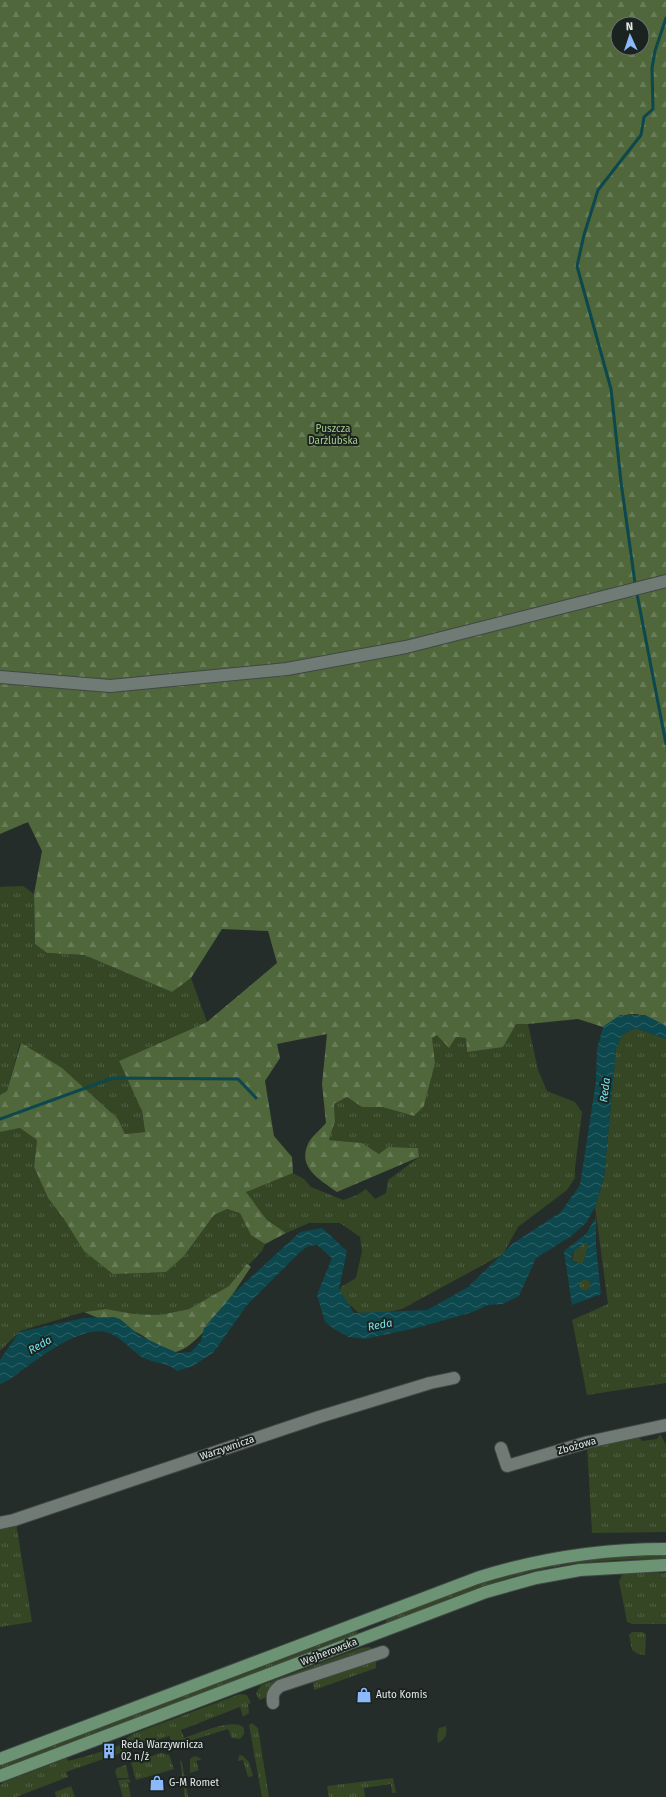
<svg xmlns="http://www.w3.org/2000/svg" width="666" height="1797" font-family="'Fira Sans',sans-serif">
	<defs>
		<pattern id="grass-tufts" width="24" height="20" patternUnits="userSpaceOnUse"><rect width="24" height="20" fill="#344624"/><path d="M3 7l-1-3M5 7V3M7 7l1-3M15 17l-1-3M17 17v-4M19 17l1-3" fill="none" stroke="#516144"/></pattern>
		<pattern id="forest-firs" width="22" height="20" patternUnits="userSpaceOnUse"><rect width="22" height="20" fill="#4f673b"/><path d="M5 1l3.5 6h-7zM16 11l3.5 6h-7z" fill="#687d57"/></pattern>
		<pattern id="water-waves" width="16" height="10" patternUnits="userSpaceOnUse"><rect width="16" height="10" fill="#0c484d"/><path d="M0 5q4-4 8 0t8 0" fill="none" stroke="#2f6267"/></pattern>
	</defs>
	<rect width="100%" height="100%" fill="#242d29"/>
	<g fill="url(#grass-tufts)">
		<path d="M23,886l11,8 1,50 12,9 37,2 88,37 19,-14 16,44 -88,39 23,50 3,21 -20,2 -7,-15 -98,-76 -13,48 -7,4v-208z"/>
		<path d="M515,1024h13l10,46 9,21 28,11 7,10 -7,56v10l-8,12 -49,37 -15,27 -101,55 -29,7 -14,-3 -21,-18 3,-8 15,-9 6,-27 -2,-14 -20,-14h-31l-23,10 -19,-13 -22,-29 48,-18 11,6 7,8 32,13 14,-5 9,-6 9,10 11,-6 2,-13 31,-23 -1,-9 -30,-1 -9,7 -17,-11 -33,-3 6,-19 -1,-17 13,-7 15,10h20l32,9 10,-10 11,-43 -4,-25 6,-3 29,3 1,14z"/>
		<path d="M635,1028l31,11v344l-79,12 -15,-75 36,-16 -13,-97 9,-29 12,-130 6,-13z"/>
		<path d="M20,1128l17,12 -3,27 14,31 16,21 120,37 30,-41 13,-6 13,3 11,22 14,10 -3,7 -33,35 -40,23 -29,6 -26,-1 -28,-5 -22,3 -64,19 -20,20v-219z"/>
		<path d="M587,1242l1,5 -5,17 -11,-3 2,-11 10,-7z"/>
		<circle cx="585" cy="1285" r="6"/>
		<path d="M660,1434l6,11v87l-74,1 -5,-87 52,-9 3,4 15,-2z"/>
		<path d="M16,1523l16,99 -32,5v-101z"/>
		<path d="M666,1555v4c-46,0 -92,2 -136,13 -49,13 -97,33 -144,51v-4c41,-16 83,-33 126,-46 49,-14 103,-17 154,-18z"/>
		<path d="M627,1573h39v51h-34l-5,-2 -8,-41 3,-6z"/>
		<path d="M356,1629l2,5 -358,135v-4z"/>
		<path d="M632,1632h11l3,3 -1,20 -7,-1 -6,-4 -3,-15z"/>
		<path d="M369,1647l7,3 -3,9 3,2v7l-62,22 -1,-10 -54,20 -3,-7 5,-8 100,-37z"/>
		<path d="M240,1694l7,1 4,8 -3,1 1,9 -6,4 -3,-10 -59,23 3,8c13,-4 50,-21 60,-10v6l-4,5 -8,-1 -4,-9 -52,16 -4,-3 -3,-6 -103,36 2,5 -52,20h-16v-12l4,-3 63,-24 1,3 26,-7 29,-10 -1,-3 11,-7z"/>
		<path d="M252,1723l6,5 11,69h-7l-13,-72z"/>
		<path d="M446,1726c1,8 0,13 -8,17l-1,-8 2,-7z"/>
		<path d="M161,1753l8,2 5,14 -38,11 -5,-17z"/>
		<path d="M242,1755l7,7 4,14 -5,1 -5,-17 -5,1 1,-5z"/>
		<path d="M195,1756l7,3 -6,2 3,9 -9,3v-14z"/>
		<path d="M180,1760l2,2 6,35h-3z"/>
		<path d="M126,1765l3,13h-12l-2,-7 2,-3z"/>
		<path d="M393,1778l3,15h-4l-1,-9 -27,4 1,9h-36l-2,-11z"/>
		<path d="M129,1779l2,3 -3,1 3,14h-8l-5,-17z"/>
		<path d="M71,1786l4,11h-19l-1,-5z"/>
	</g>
	<g fill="url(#forest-firs)" fill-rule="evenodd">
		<path d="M0,0h666v1026c-28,-15 -37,-17 -63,1l-25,-8 -50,5h-12l-13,23 -36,5 -1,-14 -10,-1 -7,11 -12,-13 -5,3 3,25 -11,43 -10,10 -32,-9h-20l-15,-10 -13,7 1,17 -6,19 33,3 17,11 9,-7 30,1 1,9 -82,35c-16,-12 -40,-24 -29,-48 3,-7 13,-15 18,-21l-4,-39 5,-50 -50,10 3,14 -15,23 9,55 18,21 1,16 -47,19 21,28 19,13 -21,11 -14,-9 -11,-22 -13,-4 -13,6 -30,41 -18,16 -53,2 -29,-23 -20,-32 -16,-21 -14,-31 3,-27 -17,-12 -20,4v-37l7,-4 14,-48 41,25 56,51 7,15 20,-2 -3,-21 -23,-50 88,-39 70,-59 -9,-32 -46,-2 -31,49 -19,14 -88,-37 -37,-2 -12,-9 -1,-50 8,-43 -14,-29 -28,12zM618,24h24v24h-24z"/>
		<path d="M247,1264l4,3c-14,20 -56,91 -82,85 -14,-3 -21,-15 -33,-20 -17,-8 -35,-12 -52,-20l22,-3 28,5 26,1 29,-6 40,-23z"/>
	</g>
	<g fill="url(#water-waves)" fill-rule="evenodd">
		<path d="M620,1015h25l21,11v13l-31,-11 -13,7 -6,14 -12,129 -9,29 -9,16 -16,14 -34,21 -17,38 -16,8 -15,1 -15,7 -57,16 -51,11 -16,-2 -15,-8 -9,-7 -8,-27 15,-37 -15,-13 -9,1 -9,7 -52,52 -33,47 -21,14 -16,5c-3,-2 -6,-5 -10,-6 -9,-3 -15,-3 -24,-7 -13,-8 -22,-22 -37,-26 -28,-7 -75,32 -97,48l-9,4v-24l19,-28 65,-14 30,-1 6,2 20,17 24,11 14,6 13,-1 10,-11 3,-13 31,-36 65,-60 22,-4 25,23 -8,38 15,24 73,-3 41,-23 44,-43 49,-32 19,-27 16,-104 1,-32 6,-22z"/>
		<path d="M596,1217v30l5,47 -29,11 -8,-53 1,-2 21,-16zM586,1242l2,3 -5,19 -10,-2 -2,-3 2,-7zM585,1279l5,2 1,5 -4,5 -6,-1 -2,-4 2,-5z"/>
	</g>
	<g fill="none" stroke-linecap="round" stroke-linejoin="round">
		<g stroke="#0c484d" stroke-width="3">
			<path d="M635,583l-14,-101 -10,-93 -34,-123 7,-31 14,-45 43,-55 3,-18 9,-8 -1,-41 3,-17 11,-33"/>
			<path d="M637,594l29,150"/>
			<path d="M0,1119l113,-41 125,1 18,19"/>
		</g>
		<g stroke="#404845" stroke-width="14">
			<g id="minor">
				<path d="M0,677l110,9 177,-17 119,-22 260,-66"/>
				<path d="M501,1448l6,18 81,-24 78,-17"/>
				<path d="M0,1523l14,-3 305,-103 111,-34 24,-5"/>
				<path d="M273,1703c-1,-8 0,-11 7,-17l103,-34"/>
			</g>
		</g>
		<g stroke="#404845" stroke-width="14">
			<g id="major">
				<path d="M0,1759l477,-181c63,-20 123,-29 189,-29"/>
				<path d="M0,1776l486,-184 50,-14 44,-8 86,-5"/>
			</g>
		</g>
		<use href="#minor" stroke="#717b76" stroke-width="12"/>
		<use href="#major" stroke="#6d9375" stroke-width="12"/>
	</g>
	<defs>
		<g id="shop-bare" transform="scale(1.2)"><path d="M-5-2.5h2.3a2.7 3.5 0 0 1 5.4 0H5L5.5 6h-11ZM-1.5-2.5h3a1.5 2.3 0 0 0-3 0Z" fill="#8cb9fc" stroke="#1b2320" stroke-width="2.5" paint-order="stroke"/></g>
		<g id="building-bare" transform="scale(1.2)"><path d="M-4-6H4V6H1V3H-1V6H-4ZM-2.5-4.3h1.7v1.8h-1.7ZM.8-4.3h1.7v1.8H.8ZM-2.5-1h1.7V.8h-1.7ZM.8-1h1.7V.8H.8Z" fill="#8cb9fc" stroke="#1b2320" stroke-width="2.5" paint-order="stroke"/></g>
	</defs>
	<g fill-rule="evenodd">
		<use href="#shop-bare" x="364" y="1695"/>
		<use href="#building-bare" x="109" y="1751"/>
		<use href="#shop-bare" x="157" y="1783"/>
	</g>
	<g text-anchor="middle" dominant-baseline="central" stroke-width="4" stroke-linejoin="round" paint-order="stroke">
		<g font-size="10" fill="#a8ce88" stroke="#1b2320">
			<text x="333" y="429">Puszcza<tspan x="333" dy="12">Darżlubska</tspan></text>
		</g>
		<g font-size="10" fill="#e3e9e6" stroke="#1b2320">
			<text transform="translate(577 1446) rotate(-16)">Zbożowa</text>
			<text transform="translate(227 1448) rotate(-19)">Warzywnicza</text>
			<text transform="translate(329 1652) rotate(-21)">Wejherowska</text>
		</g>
		<g font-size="10" fill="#e3e9e6" stroke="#1b2320" text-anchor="start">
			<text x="376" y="1695">Auto Komis</text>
			<text x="121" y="1745">Reda Warzywnicza<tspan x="121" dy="12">02 n/ż</tspan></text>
			<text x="169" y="1783">G-M Romet</text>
		</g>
		<g font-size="11" font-style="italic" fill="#75e3ee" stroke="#1b2320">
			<text transform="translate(605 1090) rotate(-83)">Reda</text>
			<text transform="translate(380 1325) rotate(-11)">Reda</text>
			<text transform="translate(40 1345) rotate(-30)">Reda</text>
		</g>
	</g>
	<g transform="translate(630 36) rotate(357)"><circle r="19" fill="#1b2320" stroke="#6b726f"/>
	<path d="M0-3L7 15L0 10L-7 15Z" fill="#8cb9fc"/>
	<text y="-6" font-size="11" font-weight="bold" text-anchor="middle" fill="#e3e9e6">N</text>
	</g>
</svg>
